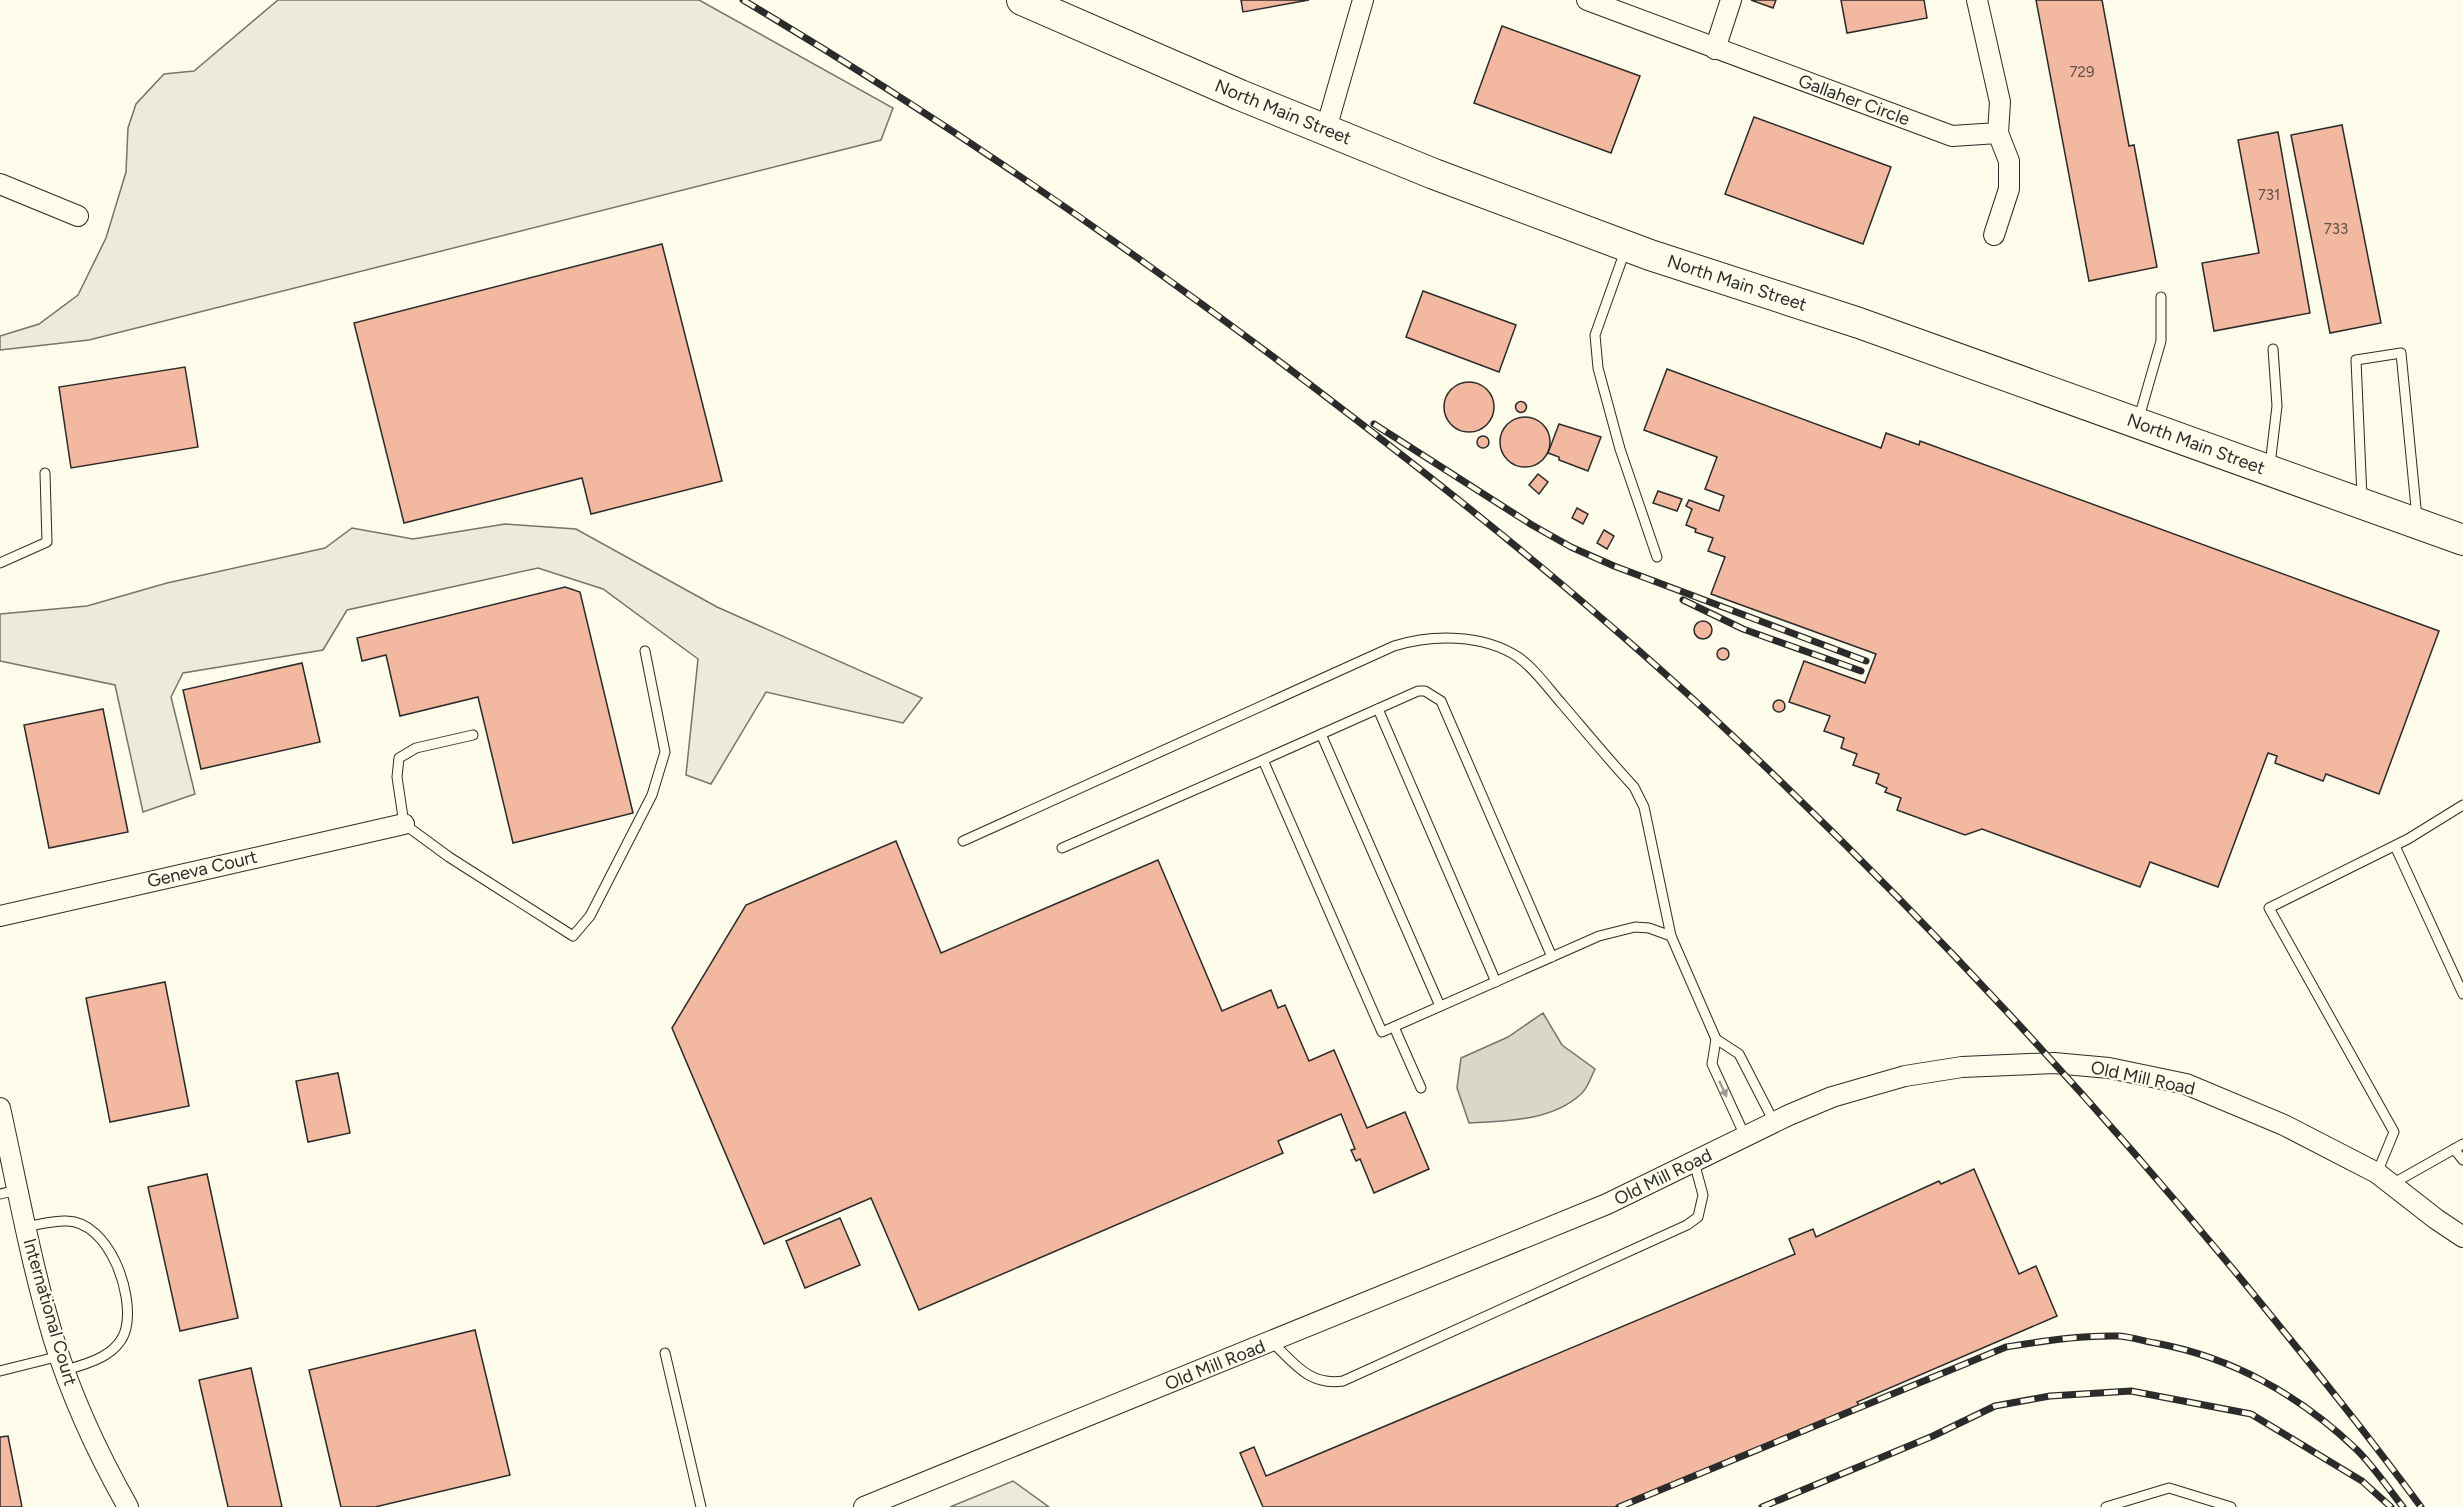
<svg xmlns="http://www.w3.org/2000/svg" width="2463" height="1507" font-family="Figtree,sans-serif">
	<rect width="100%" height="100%" fill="#fdfbea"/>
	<g fill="#ecebdb" stroke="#74746e" stroke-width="1.5">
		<path d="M278,0h421l194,108 -12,32 -792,200 -89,10v-14l39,-12 39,-29 28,-57 20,-66 2,-44 8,-24 28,-30 30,-3z"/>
		<path d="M505,524l71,5 141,78 205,91 -19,25 -137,-31 -55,92 -25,-9 12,-116 -95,-70 -65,-21 -191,42 -24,40 -140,23 -12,24 24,97 -52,18 -28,-127 -115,-24v-47l87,-8 80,-23 158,-35 27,-20 61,11z"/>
		<path d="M1013,1481l36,26h-99z"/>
	</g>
	<path fill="#d8d7c9" stroke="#74746e" stroke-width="1.5" d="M1543,1013l19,32 33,24c-4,8 -7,19 -14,25 -29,27 -74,27 -112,29l-12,-35 4,-30 47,-21z"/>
	<g fill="#f2b8a0" stroke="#2b2b2b" stroke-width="1.5">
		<path d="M1241,0h68l-66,12z"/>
		<path d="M1751,0h25l-3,8z"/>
		<path d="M1841,0h83l3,18 -80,15z"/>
		<path d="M2036,0h66l27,146 5,-1 23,122 -68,14z"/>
		<path d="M1502,26l138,50 -29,77 -137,-50z"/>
		<path d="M1754,117l137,50 -28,77 -138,-50z"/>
		<path d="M2342,125l39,198 -51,10 -39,-198z"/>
		<path d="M2278,132l32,181 -96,18 -12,-68 57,-10 -21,-113z"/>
		<path d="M662,244l60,237 -131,33 -9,-36 -178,45 -50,-200z"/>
		<path d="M1423,291l93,34 -17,47 -93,-35z"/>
		<path d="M185,367l13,80 -127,21 -12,-81z"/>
		<path d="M1667,369l214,79 5,-15 33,12 1,-4 519,190 -60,163 -53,-20 -3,7 -48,-18 2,-7 -9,-3 -50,134 -68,-25 -10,25 -158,-58 -17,6 -68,-25 4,-12 -16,-6 2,-4 -11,-5 3,-9 -26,-9 4,-11 -16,-6 3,-10 -20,-7 6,-15 -41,-14 15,-41 61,22 11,-29 -165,-60 14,-37 -17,-6 5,-13 -18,-6 1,-3 -10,-4 6,-16 -6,-3 3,-6 30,11 5,-15 -19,-7 12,-32 -73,-27z"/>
		<circle cx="1469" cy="407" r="25"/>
		<circle cx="1521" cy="407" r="5.5"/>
		<circle cx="1525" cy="442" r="25"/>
		<path d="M1559,424l42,13 -13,34 -29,-11v-3l-11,-4z"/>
		<circle cx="1483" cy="442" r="6"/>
		<path d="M1538,474l10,8 -9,12 -10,-9z"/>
		<path d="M1658,491l24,8 -5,12 -24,-8z"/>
		<path d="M1577,508l11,6 -5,10 -11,-6z"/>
		<path d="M1604,530l10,6 -7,13 -10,-6z"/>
		<path d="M565,587l15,5 53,221 -120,30 -35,-146 -78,19 -14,-61 -24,6 -5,-23z"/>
		<circle cx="1703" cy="630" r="9"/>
		<circle cx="1723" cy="654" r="6"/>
		<path d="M302,663l18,79 -119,27 -18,-79z"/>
		<circle cx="1779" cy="706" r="6"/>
		<path d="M103,709l25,123 -79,16 -25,-123z"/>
		<path d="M896,841l45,112 217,-93 64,151 49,-21 7,18 7,-3 24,56 25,-11 33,78 38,-16 24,57 -55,24 -14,-34 -4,2 -5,-11 4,-1 -14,-35 -63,27 5,12 -364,157 -48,-112 -107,46 -92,-216 74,-123z"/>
		<path d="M165,982l24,124 -79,16 -24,-124z"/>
		<path d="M338,1073l12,60 -42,9 -12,-61z"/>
		<path d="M1974,1169l45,105 17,-8 21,50 -200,86 2,3 -244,102h-352l-23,-54 14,-6 12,29 529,-222 -6,-15 24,-10 3,8 123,-56 2,3z"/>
		<path d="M207,1174l31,144 -58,13 -32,-144z"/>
		<path d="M840,1218l20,47 -55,23 -19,-47z"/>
		<path d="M475,1330l35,145 -135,32h-34l-32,-137z"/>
		<path d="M251,1368l31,139h-54l-29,-127z"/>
		<path d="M8,1436l14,71h-22v-70z"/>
	</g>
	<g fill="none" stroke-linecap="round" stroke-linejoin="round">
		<g stroke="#2b2b2b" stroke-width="11">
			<g id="service">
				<path d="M1625,251l-30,84 3,33 22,81 37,108"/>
				<path d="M2138,421l23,-80v-44"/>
				<path d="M2270,465l7,-59 -4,-57"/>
				<path d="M2362,497l-6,-137 45,-7 16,165"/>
				<path d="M0,563l47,-21 -2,-69"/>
				<path d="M1378,709l118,273"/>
				<path d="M1321,734l119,272"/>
				<path d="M473,735l-57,13 -17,10 -2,19 7,47 45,33 124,79 17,-20 62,-121 13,-43 -20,-101"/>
				<path d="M963,841l431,-195c39,-12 89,-12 124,11 17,12 30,31 44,47 24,28 47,56 72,83l10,20 27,129 -22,-8 -14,-1 -36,9 -217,96 -119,-272 155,-69h7l16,10 111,256"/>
				<path d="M2395,846l68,148"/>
				<path d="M1062,848l201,-88"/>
				<path d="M1671,936l45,103 -4,25 33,72"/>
				<path d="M1394,1027l27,61"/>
				<path d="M1716,1039l23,15 35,68"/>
				<path d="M2454,1149l9,11"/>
				<path d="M2377,1173l17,-41 -125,-224 139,-69 55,-34"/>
				<path d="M2392,1184l71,-40"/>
				<path d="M0,1194l18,-4"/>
				<path d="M26,1226c13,-1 28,-6 41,-5 42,1 67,72 59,107 -6,27 -38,36 -61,42"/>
				<path d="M1272,1342c22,21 37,44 71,39l344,-156 11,-8 5,-22 -9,-33"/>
				<path d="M665,1353l36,154"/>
				<path d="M0,1371l60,-15"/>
				<path d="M2106,1507l63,-19 62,19"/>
			</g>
		</g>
		<g stroke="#2b2b2b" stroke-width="22">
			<g id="minor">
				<path d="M1587,0l365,136 46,-3 2,-31 -23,-102"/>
				<path d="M1715,49l16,-49"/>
				<path d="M1326,129l37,-129"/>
				<path d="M0,184l78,32"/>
				<path d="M1994,235l15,-46v-28l-11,-28"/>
				<path d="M0,916l404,-92"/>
				<path d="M0,1108c17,77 31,156 54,232 18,58 44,114 74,167"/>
				<path d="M864,1507l743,-303 182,-89 43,-18 73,-21 57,-9 92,-4 55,5 77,16 98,41 93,48 59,46 27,18"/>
			</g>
		</g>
		<g stroke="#2b2b2b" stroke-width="32">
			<path id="primary" d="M1022,0l218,95 194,79 216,81 209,68 604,217"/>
		</g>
		<use href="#service" stroke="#fdfbea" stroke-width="9"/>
		<use href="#minor" stroke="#fdfbea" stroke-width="20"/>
		<use href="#primary" stroke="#fdfbea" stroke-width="30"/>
		<g stroke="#2b2b2b" stroke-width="7">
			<g id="rail">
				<path d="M743,0c210,125 409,263 603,412 123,94 245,193 359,298 190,176 367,365 532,564 63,77 125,153 184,233"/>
				<path d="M1374,424l158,101 39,22 43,19 252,95"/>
				<path d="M1683,600l60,29 118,42"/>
				<path d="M1619,1507l387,-160c38,-6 75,-12 113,-11 12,1 25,5 36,7 77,14 146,53 202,107 17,17 31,38 46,57"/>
				<path d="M1762,1507l171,-71 62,-30 55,-10 81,-5 120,23 111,67 29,26"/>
			</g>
		</g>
		<use href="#rail" stroke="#fdfbea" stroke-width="4.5" stroke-dasharray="14" stroke-linecap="butt"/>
	</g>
	<defs><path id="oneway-solid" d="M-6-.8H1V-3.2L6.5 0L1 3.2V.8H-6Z" transform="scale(1.5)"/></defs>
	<use fill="#9e9d94" href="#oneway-solid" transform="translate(1723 1089) rotate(65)"/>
	<g text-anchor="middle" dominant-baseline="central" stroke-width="4.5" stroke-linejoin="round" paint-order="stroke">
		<g font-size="15" fill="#5d4e48">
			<text x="2082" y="72">729</text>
			<text x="2269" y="195">731</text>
			<text x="2336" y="229">733</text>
		</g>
		<g font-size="18" fill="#2b2b2b" stroke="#fdfbea">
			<text transform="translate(1854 100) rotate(20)">Gallaher Circle</text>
			<text transform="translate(1283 112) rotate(22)">North Main Street</text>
			<text transform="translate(1737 283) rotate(18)">North Main Street</text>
			<text transform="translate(2196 444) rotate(20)">North Main Street</text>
			<text transform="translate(202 869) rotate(-13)">Geneva Court</text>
			<text transform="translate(2143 1078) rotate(12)">Old Mill Road</text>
			<text transform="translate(1663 1177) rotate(-26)">Old Mill Road</text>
			<text transform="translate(50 1312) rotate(74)">International Court</text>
			<text transform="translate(1215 1365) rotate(-22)">Old Mill Road</text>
		</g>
	</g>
</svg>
